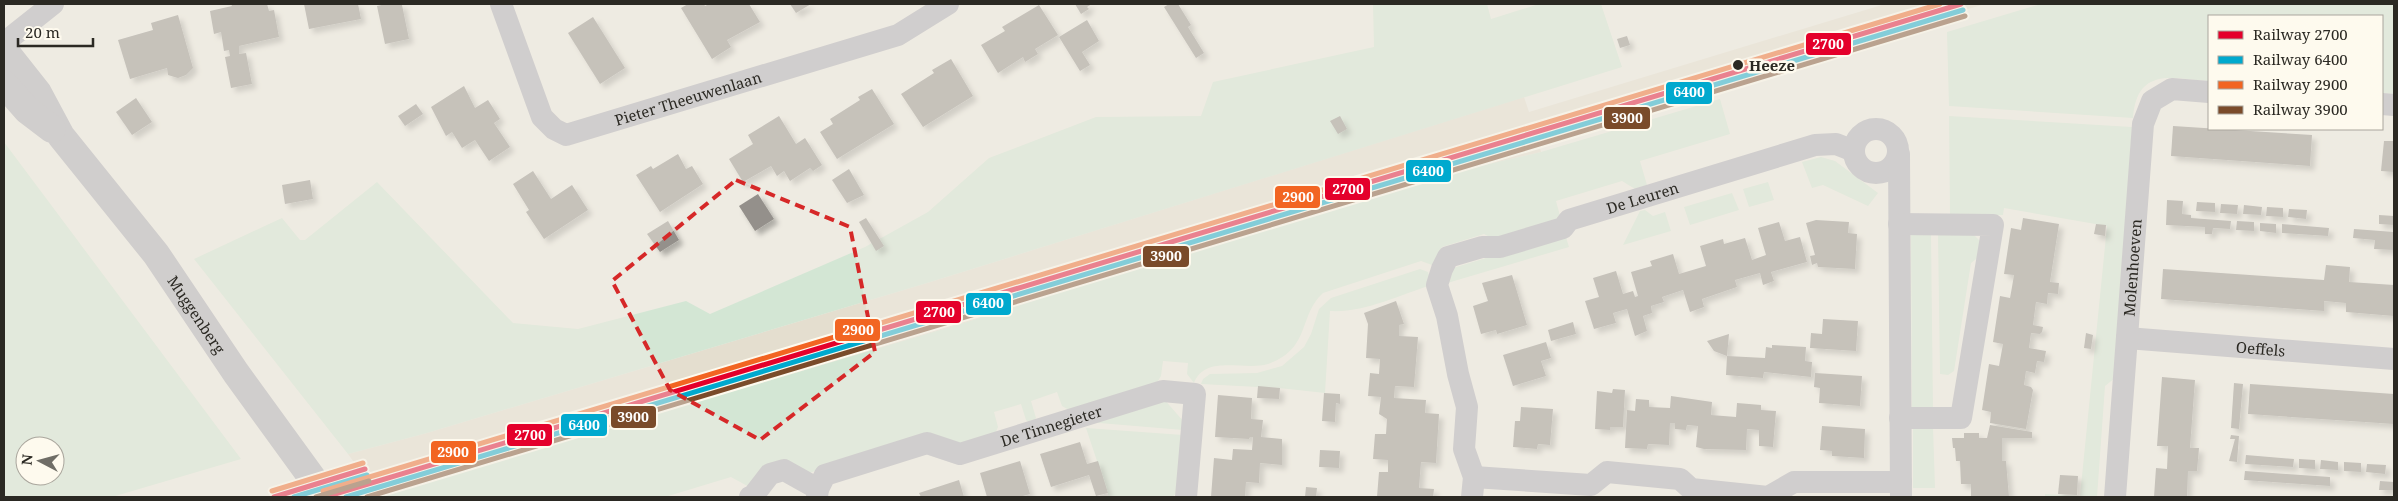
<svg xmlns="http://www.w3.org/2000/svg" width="2398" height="501" font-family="'Noto Serif',serif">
	<defs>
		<filter id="shadow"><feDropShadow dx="4.5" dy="4.5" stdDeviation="2.5" flood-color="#0004"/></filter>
	</defs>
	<rect width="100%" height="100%" fill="#eeebe2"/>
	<path fill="#e4decf" d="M1885,4h100l-448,133 4,15 -162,37 -415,134 -586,173 -30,-42 79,-21 500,-150 597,-186 5,15z"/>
	<g fill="#d3e6d4" fill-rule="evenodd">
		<path d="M1373,4h114l4,15 48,-15h62l21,63 -695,216 -500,150 -79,21 -154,-195 88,-41 18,22h5l72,-58 136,141 65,6 108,-28 24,13 155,-67 63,-35 61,-54 107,-41 105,-1 12,-34 161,-35z"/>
		<path d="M2041,4h353v90l-12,-1v-77h-173v65c-38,-3 -72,-14 -76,37l-184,-12 -2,-74z"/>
		<path d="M1720,99l10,35 -90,27 7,24 -12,4 -13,-8 -66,20 6,22 -64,18 -14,-7 -42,13 -10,18 -11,-4 -98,32c-25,23 -12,56 -55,71 -24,7 -63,-10 -74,19l-7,-9 1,-11 -25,-2 -2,15 -5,8 -85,27 -9,-5 -5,-14 -26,9 5,17 -4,6 -6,-4 -5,-16 -27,8 4,15 -4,9 -35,10 -25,-12 -125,39 -58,15 -20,-11 -66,20 -287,-1 586,-173 415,-134 162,-37z"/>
		<path d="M1949,116l183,11 -17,251 -10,8 -8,111h-52v-3l35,2 27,-270 -103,-18 -1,7 -53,1z"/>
		<path d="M4,142l237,317 -129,38h-108zM25,446h30v30h-30z"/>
		<path d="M1821,157l14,4 43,32 -10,13 -45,-21 -11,3 -10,-26z"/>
		<path d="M1768,182l6,18 -25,7 -6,-18z"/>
		<path d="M1732,193l7,17 -49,15 -6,-18z"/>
		<path d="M1645,210l8,6 12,-4 6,19 -48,14 17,-34z"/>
		<path d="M1931,233l2,178 -21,-1 -1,-176z"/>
		<path d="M1938,233h34l12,12 -4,11 -9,7 -17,108 -6,4 -8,-1z"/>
		<path d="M1565,234l4,13 -125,37 9,-16z"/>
		<path d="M1420,269l8,3 4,13c-33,10 -68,28 -102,26l-5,82 -46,-5 -78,-4 2,-5 7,-5 47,-1 25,-7 22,-19 7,-13 8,-25 12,-11z"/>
		<path d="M1163,398l21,24 -1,8 -96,-8z"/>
		<path d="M1913,427h20l2,61h-22z"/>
		<path d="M1086,428l97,7 -4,56 -7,6h-63z"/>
	</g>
	<g fill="#94908b" filter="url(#shadow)">
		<path d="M231,4h36l2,7 5,-1 5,27 -40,9v8l7,-1 6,31 -21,4 -6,-31 5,-1 -1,-6 -5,1 -3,-19 -7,2 -4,-23 22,-5z"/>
		<path d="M304,4h54l3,15 -52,10z"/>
		<path d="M386,4h20l-4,1 7,34 -24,5 -8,-38z"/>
		<path d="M688,4h16l1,2 4,-2h40l11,18 -33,18 4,7 -19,12 -31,-51z"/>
		<path d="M790,4h21l-15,9z"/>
		<path d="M1075,4h17l-5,3 2,2 -8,5z"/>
		<path d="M1169,4h9l13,21 -3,2 16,26 -8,5 -32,-51z"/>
		<path d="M1039,5l19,30 -23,14 3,5 -13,8 -2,-5 -25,16 -17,-28 24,-14 -3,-4z"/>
		<path d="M178,15l15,53 -7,7 -8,3 -10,-3 -1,-7 -37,11 -12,-39 35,-10 -2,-7z"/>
		<path d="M593,17l32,51 -25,16 -32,-51z"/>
		<path d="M1087,20l12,21 -17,11 8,13 -10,6 -21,-34z"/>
		<path d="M1627,36l3,9 -10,3 -3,-9z"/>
		<path d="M951,59l22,37 -50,31 -22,-33 33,-21 -2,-3z"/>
		<path d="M464,86l11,22 13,-8 12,19 -6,4 16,24 -21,14 -14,-21 -13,8 -10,-16 -6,4 -15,-29z"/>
		<path d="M872,89l22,35 -57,35 -17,-27 13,-8 -3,-5 30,-19 -2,-3z"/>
		<path d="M136,98l16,24 -20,13 -16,-23z"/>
		<path d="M416,104l7,10 -18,12 -7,-10z"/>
		<path d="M779,116l17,28 9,-6 17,27 -9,6 -3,-3 -20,13 -6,-10 -7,5 -6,-10 -28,16 -14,-23 24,-15 -5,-9z"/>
		<path d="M1340,116l7,13 -9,5 -8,-13z"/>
		<path d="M2173,126l139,9 -2,31 -139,-10z"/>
		<path d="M2384,141h10v31l-13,-1z"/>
		<path d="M678,154l8,15 6,-3 11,18 -43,28 -24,-37 15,-9 2,3z"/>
		<path d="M849,169l15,26 -17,8 -15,-23z"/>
		<path d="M533,171l18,28 21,-14 16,25 -44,29 -18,-27 3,-2 -16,-26z"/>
		<path d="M310,180l3,19 -28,5 -3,-19z"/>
		<path d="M758,194l16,25 -19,12 -16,-25z"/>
		<path d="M2167,200l16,1 -1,13 9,1v3l40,3 -1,8 -17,-1 -1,6h-7v-7l-39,-2z"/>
		<path d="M2197,202l18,1v9l-19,-1z"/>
		<path d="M2221,204l17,1 -1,9 -17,-1z"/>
		<path d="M2244,205l18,2 -1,8 -18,-1z"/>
		<path d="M2267,207l16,1v9l-17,-1z"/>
		<path d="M2289,209l18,1 -1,9 -18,-2z"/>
		<path d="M2379,215l15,1v9l-15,-1z"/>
		<path d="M866,218l18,28 -8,5 -17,-29z"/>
		<path d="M2023,218l36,6 -9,58 9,1 -1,11 -10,-1 -1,11 -11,-2 -3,23 10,2 -1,5 -2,2 -9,-1 -2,15 17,3 -2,11 -7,-1 -2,12 -9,-2 -2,14 7,2 2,3 -7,39 -36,-6 1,-11 -9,-2 7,-46 10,2 4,-22 -10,-2 7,-46 10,2 2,-11 2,-12 -10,-1 7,-46 10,2z"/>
		<path d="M1816,220l33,2 -1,11 9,1 -2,35 -37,-2 -1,-4 -5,2 -2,-9 5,-1 -9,-32z"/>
		<path d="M668,221l11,19 -19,12 -13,-18z"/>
		<path d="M2237,221l17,1v9l-18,-1z"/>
		<path d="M1779,222l6,19 15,-4 7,25 -36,10 3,9 -11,4 -3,-12 -25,7 2,7 -35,12 2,8 -14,5 -7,-22 -21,7 2,5 -13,4 1,7 -9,3 4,15 -12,5 -8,-27 -14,4 3,10 -22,6 -9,-28 14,-4 -6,-19 23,-7 7,23 10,-3 2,6 3,-1 -7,-24 21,-6 -2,-5 23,-7 6,20 27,-8 -6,-20 23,-7 1,5 21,-6 7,22 14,-5 -8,-27z"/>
		<path d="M2260,223l16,1v9l-16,-2z"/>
		<path d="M2096,224l10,1 -1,11 -11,-2z"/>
		<path d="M2282,224l47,4 -1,8 -46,-3z"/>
		<path d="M2354,229l40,3v18l-20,-1 1,-9 -22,-2z"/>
		<path d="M2326,265l24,2 -1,15 45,3v31l-48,-4v-9l-22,-2v10l-163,-12 2,-30 161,11z"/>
		<path d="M1512,275l15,50 -30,9 -1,-4 -15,4 -8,-28 15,-5 -6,-18z"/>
		<path d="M1396,301l8,23 -5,1v11l19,1 -4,50 -19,-1 -1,12 32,2 -1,13 14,1 -3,49 -15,-1 -2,26 15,1 -1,8h-56l2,-25h9v-12l-15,-1 2,-25h11l1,-15 -8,-5 2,-17 -13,-1 2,-23 9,1 1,-15 -14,-1 2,-34 -4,-11z"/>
		<path d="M1823,319l35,2 -2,30 -46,-3 1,-15 11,1z"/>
		<path d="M1573,322l3,12 -25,7 -3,-11z"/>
		<path d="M2086,333l7,2 -2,14 -7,-1z"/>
		<path d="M1729,334l-2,22 38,2 1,-11 6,1v-3l34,2 -1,14 7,1 -1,15 -47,-5 -1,6 -37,-3 1,-19 -13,-5 -7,-10z"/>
		<path d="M1546,342l5,16 -10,3 5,15 -33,10 -10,-31z"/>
		<path d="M1815,373l47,3 -2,30 -41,-3 1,-15 -6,-1z"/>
		<path d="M2162,377l33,3 -5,68h9l-2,23h-9l-1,26h-33l2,-29 11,1 1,-23h-11z"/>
		<path d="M2234,383l9,1 -4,45 -8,-1z"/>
		<path d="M2250,384l144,10v30l-146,-10z"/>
		<path d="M1258,386l22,2 -1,11 -22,-1z"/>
		<path d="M1613,389l12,1 -2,37h-13v3l-15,-1 2,-38 15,2z"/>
		<path d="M1324,393l16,1v10l-4,-1 -1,19 -13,-1z"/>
		<path d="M1218,395l34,3 -1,21 12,1 -2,17 21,2v26l-22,-2 -1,20 -13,-1 -1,15h-34l3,-39 18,2 1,-11 19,1 1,-13h-3l-1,2 -34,-2z"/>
		<path d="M1671,396l41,6 -1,13 25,2 1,-14 24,2v5l15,1 -3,36 -14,-1v-16l-12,-1 -1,21 -42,-1 -8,-2 2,-21 -11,-1 -1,5 -11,-1v-6h-5l-1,22 -21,-1 -1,5 -22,-1 2,-38 8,1 1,-12 13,1v7l21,1z"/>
		<path d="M1521,407l32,2 -3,36 -12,-1 -1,5 -24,-2 2,-26h5z"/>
		<path d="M1990,425l42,7v6h-30v23h4l3,36h-38v-13h-10l-1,-23h-4l-1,-13h-2l-1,-10h12v-5h15v5h8z"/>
		<path d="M1822,426l43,3 -1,29 -32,-2v-5l-12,-1z"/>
		<path d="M2231,435l8,1 -2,26 -8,-1 6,-22h-5z"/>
		<path d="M1080,442l7,22 11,-3 10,32 -12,3 -7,-21 -38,12 -11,-33z"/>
		<path d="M1320,450l20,1 -1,17 -20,-1z"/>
		<path d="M2246,455l48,4 -1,8 -48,-3z"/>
		<path d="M2299,459l16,1v9l-16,-1z"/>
		<path d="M2321,460l17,2v8l-18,-1z"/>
		<path d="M1020,461l10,33 -11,3h-32l-7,-24z"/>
		<path d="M2344,462l17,1v9l-17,-1z"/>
		<path d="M2367,464l19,1 -1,9 -19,-2z"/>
		<path d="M2245,471l85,6v9l-86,-6z"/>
		<path d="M2060,475l18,1 -1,19 -19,-1z"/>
		<path d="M959,480l5,17h-43l-2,-4z"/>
		<path d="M2380,481l14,1v8h-15z"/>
		<path d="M1306,487l11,1 -1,9h-11z"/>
	</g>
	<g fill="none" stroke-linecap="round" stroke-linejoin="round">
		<g stroke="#acabb5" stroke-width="22">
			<path id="s1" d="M501,4l41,113 12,12 12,6 332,-100 50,-31"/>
			<path d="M4,43l49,-39"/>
			<path d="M2382,104l12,1"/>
			<circle cx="1876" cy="151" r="22"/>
			<path d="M1899,154l2,342"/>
			<path d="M1899,224l94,1 -32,193h-61"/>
			<path id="s2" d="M2127,338l267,21"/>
			<path d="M1474,477l117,8 16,-13 73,7 11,10 77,8 26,-15h107"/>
			<path d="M750,497l3,-1 17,-22 14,-4 34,19"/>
			<path id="s3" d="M817,497l1,-8 7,-14 102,-32 33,11 203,-63 32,3 -9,103"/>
			<path id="s4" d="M1472,497l2,-20 -10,-28 3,-42 -9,-33 -11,-58 -10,-31 5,-16 6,-12 34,-10h18l63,-19 6,-8 246,-75 21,-1 18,7"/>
			<path id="s5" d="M2115,497l28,-373 9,-23 20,-12 37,3"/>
		</g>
		<g stroke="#abaab3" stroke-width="28">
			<path id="s6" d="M4,50l34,43 23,43 95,118 80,119 90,124"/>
			<path d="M4,84l23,26 25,19"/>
		</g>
		<g stroke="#fefaee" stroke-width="9">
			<g id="rail-1">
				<path d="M274,497l91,-28"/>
				<path d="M325,497l1636,-493"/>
			</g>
		</g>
		<g stroke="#fefaee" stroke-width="9">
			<g id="rail-2">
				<path d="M294,497l73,-22"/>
				<path d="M346,497l1617,-487"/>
			</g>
		</g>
		<g stroke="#fefaee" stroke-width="9">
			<g id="rail-3">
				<path d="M272,491l91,-28"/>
				<path d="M323,491l1617,-487"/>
			</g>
		</g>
		<g stroke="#fefaee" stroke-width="9">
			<g id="rail-4">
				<path d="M316,497l53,-16"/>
				<path d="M367,497l1598,-481"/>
			</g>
		</g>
		<use href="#rail-1" stroke="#e4002b" stroke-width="5"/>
		<use href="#rail-2" stroke="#00a9ce" stroke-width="5"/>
		<use href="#rail-3" stroke="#f26522" stroke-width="5"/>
		<use href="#rail-4" stroke="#7a4b2a" stroke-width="5"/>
	</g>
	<path d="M0 0H2398V501H0ZM736,180l114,47 25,125 -115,88 -90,-50 -58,-109z" fill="#eeebe2" fill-opacity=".55" fill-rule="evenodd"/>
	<path fill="none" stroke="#d62828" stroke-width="4" stroke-dasharray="10 6" stroke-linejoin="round" d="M736,180l114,47 25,125 -115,88 -90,-50 -58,-109z"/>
	<circle fill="#2b2923" stroke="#fefaee" stroke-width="2" cx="1738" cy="65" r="6"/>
	<g text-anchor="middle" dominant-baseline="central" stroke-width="5" stroke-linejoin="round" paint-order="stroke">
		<g font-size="15" font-weight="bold" fill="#2b2923" stroke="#fefaee" text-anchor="start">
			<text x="1749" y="65">Heeze</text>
		</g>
		<g font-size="15" fill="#2b2923" stroke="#fefaee">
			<text stroke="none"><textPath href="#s1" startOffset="278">Pieter Theeuwenlaan</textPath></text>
			<text stroke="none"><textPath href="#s4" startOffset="454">De Leuren</textPath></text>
			<text stroke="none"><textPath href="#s5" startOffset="230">Molenhoeven</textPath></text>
			<text stroke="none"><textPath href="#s6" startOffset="328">Muggenberg</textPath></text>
			<text stroke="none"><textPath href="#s2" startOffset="134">Oeffels</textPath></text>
			<text stroke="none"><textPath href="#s3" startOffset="261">De Tinnegieter</textPath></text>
		</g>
	</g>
	<g stroke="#fefaee" stroke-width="2">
		<rect x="1805" y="32" width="47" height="24" rx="5" fill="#e4002b"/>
		<rect x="1665" y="81" width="48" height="24" rx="5" fill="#00a9ce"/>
		<rect x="1603" y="106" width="48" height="24" rx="5" fill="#7a4b2a"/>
		<rect x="1405" y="159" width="47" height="24" rx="5" fill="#00a9ce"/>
		<rect x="1324" y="177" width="47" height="24" rx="5" fill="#e4002b"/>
		<rect x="1274" y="185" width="47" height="24" rx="5" fill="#f26522"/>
		<rect x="1142" y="245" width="48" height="23" rx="5" fill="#7a4b2a"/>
		<rect x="965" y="292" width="47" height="24" rx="5" fill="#00a9ce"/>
		<rect x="915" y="300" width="47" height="24" rx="5" fill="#e4002b"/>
		<rect x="834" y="318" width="47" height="24" rx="5" fill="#f26522"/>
		<rect x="610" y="405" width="47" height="24" rx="5" fill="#7a4b2a"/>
		<rect x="560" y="413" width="48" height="24" rx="5" fill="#00a9ce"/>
		<rect x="506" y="423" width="47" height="24" rx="5" fill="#e4002b"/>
		<rect x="430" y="440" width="47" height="24" rx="5" fill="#f26522"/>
	</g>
	<g font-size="14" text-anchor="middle" font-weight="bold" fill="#fff">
		<text x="1828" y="49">2700</text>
		<text x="1689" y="97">6400</text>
		<text x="1627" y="123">3900</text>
		<text x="1428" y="176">6400</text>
		<text x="1348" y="194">2700</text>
		<text x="1298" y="202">2900</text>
		<text x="1166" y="261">3900</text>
		<text x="988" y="308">6400</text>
		<text x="939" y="317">2700</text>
		<text x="858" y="335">2900</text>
		<text x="633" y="422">3900</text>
		<text x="584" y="430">6400</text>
		<text x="530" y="440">2700</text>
		<text x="453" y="457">2900</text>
	</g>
	<rect width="2398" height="501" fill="none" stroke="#2b2923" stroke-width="10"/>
	<rect x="2208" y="15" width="175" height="115" fill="#fefaee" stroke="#aaa69d"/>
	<rect x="2218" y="31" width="25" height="8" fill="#e4002b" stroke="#aaa69d"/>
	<text x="2253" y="40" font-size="15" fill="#2b2923">Railway 2700</text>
	<rect x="2218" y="56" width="25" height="8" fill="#00a9ce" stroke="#aaa69d"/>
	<text x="2253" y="65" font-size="15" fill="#2b2923">Railway 6400</text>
	<rect x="2218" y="81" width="25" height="8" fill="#f26522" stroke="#aaa69d"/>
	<text x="2253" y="90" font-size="15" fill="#2b2923">Railway 2900</text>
	<rect x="2218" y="106" width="25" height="8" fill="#7a4b2a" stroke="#aaa69d"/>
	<text x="2253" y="115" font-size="15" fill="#2b2923">Railway 3900</text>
	<g transform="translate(40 461) rotate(276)"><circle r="24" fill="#fefaee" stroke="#aaa69d"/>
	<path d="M0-4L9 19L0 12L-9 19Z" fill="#6f6d66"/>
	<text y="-8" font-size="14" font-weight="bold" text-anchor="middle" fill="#2b2923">N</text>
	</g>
	<path d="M18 38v8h75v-8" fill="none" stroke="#2b2923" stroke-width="2.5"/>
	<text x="25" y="38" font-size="15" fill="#2b2923" stroke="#fefaee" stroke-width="4" paint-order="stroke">20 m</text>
</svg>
